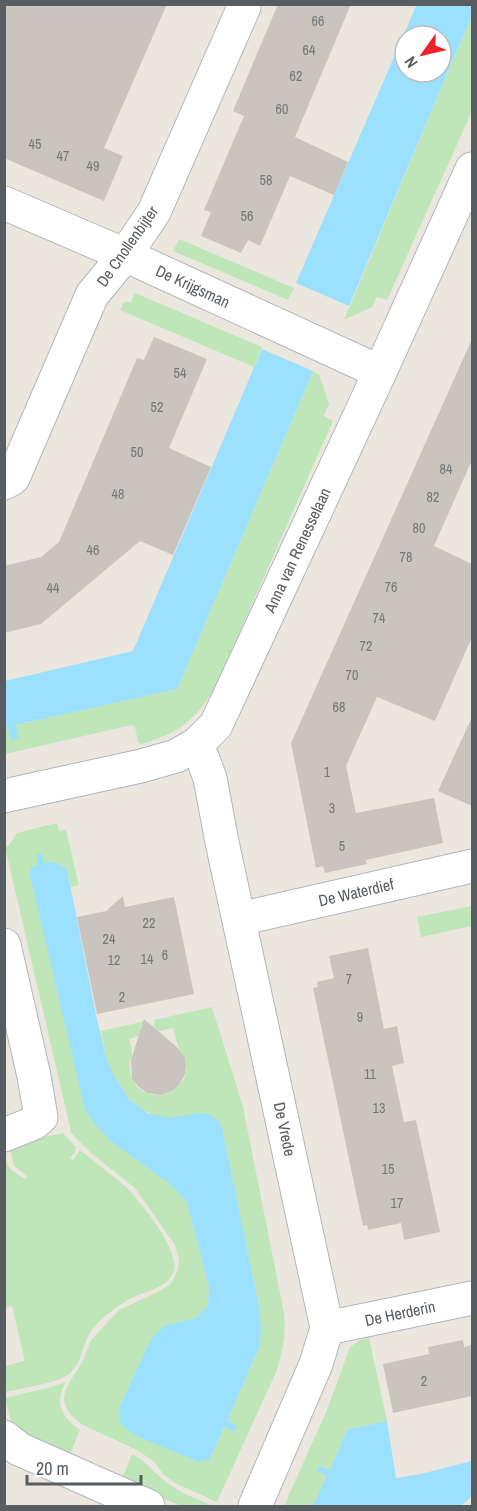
<svg xmlns="http://www.w3.org/2000/svg" width="477" height="1511" font-family="'Archivo Narrow',sans-serif">
	<rect width="100%" height="100%" fill="#ece7de"/>
	<g fill="#bee6b9">
		<path d="M472,15v96l-85,189 -10,-3 -5,10 -28,13z"/>
		<path d="M179,239l115,49 -6,12 -115,-49z"/>
		<path d="M135,293l127,54 -8,20 -134,-57 4,-8h7z"/>
		<path d="M313,371l6,3 10,30 -5,12 9,5 -120,271c-23,32 -34,41 -72,52l-3,-2 -3,-15 -3,-2 -127,29 -1,-26 4,-1 10,11 -2,-13 161,-36z"/>
		<path d="M57,823l2,8 7,-1 13,55 -8,2 -4,-18 -23,-6 -8,-8 76,287 58,42 17,18 22,85 -1,19 -12,12 -32,8 -13,13 -31,67 90,53 14,-32h13l-10,-6 33,-76 -1,-39 -37,-178 -22,-15c-10,2 -22,6 -33,5 -30,-3 -53,-32 -60,-59 -3,-9 -4,-19 -6,-28l45,-10 1,3 -7,2 2,9 -13,4c1,4 3,9 3,14 1,7 -1,2 -2,9 -1,5 0,13 3,18 11,24 48,18 53,-8 2,-10 -4,-17 -8,-26 -2,-5 -3,-12 -5,-18l-18,4 -1,-12 58,-13 31,100 41,206c2,21 -1,39 -8,59l-59,130 -42,-19 -11,-8 -10,-13 -15,-11 -58,-27 -10,-9 -4,-6 -3,-9 1,-8 4,-9 14,-22 8,-21 28,-30 39,-18 11,-7 4,-4 5,-12 1,-9 -4,-15 -40,-57 -44,-35 -15,-15 -5,-6 -66,-285 4,-2 8,-12z"/>
		<path d="M472,906v20l-51,11 -4,-20z"/>
		<path d="M63,1133l13,14 -2,7 -4,4 3,2 7,-10 46,37c15,16 51,59 48,81 -3,20 -27,22 -42,30 -7,3 -13,8 -19,12 -8,6 -18,14 -23,23 -9,13 -7,32 -24,43 -10,7 -47,13 -61,16v-26l20,-5 -13,-55 -7,2 -1,-154c4,15 8,17 21,25l2,-3 -13,-10 -5,-21z"/>
		<path d="M369,1338l18,83 -40,9 -17,40 -10,-4 8,10 -15,30h-29l43,-96 23,-63 10,-7z"/>
		<path d="M66,1382c-12,22 -5,34 14,48l-10,24 -46,-18 -12,-11 -7,-27 46,-11z"/>
		<path d="M132,1454c14,7 22,19 34,28 14,11 31,17 47,24h-32l-58,-25 -1,-2z"/>
	</g>
	<g fill="#9be0ff" fill-rule="evenodd">
		<path d="M417,4l55,1v10l-123,291 -53,-23zM405,36h36v36h-36z"/>
		<path d="M262,349l51,22 -136,318 -161,36 3,13 -8,2 -3,-12h-3v-47l128,-30z"/>
		<path d="M36,854h6l2,9 10,-1 13,7 29,146 11,45 7,16 15,23 18,14 23,5 30,-5 11,2 7,6 4,7 37,178 2,23 -1,16 -33,76 10,5 -3,5 -10,-4 -14,32 -11,3 -65,-27 -14,-12v-17l31,-67 13,-13 32,-8 12,-12 1,-19 -22,-85 -17,-18 -58,-42 -18,-19 -9,-14 -55,-234 1,-8 7,-2z"/>
		<path d="M387,1421l9,57 25,-4 51,-13v35l-11,10h-148l14,-30 -10,-5 2,-5 11,4 17,-40z"/>
	</g>
	<g fill="#c9c4be">
		<path d="M4,4h163l-63,144 19,8 -19,45 -100,-43z"/>
		<path d="M278,4h73l-56,133 53,25 -14,33 -44,-19 -30,70 -12,-6 -7,13 -40,-17 10,-24 -7,-2 40,-94 -11,-5z"/>
		<path d="M154,337l53,22 -38,89 42,19 -38,88 -33,-14 -99,83 -37,9v-67l37,-9 18,-15 78,-184 7,2z"/>
		<path d="M472,339v121l-38,86 38,18v73l-37,84 -58,-24 -31,69 10,47 78,-15 9,45 -77,17 1,4 -42,9 -2,-7 -7,2 -25,-125z"/>
		<path d="M472,717v89l-34,-15z"/>
		<path d="M123,896l2,11 49,-10 20,97 -97,20 -20,-97 29,-6z"/>
		<path d="M368,948l16,81 13,-3 7,37 -12,3 12,56 12,-2 24,112 -36,8 -3,-17 -33,7 -1,-5 -4,1 -50,-238 5,-1 -1,-5 17,-4 -5,-22z"/>
		<path d="M144,1019l35,30 6,9 1,9 -1,7 -5,10 -6,6 -10,4 -4,1 -13,-2 -8,-6 -7,-8 -1,-19z"/>
		<path d="M463,1340l1,7 8,-2v51l-79,17 -10,-49 46,-10 -1,-7z"/>
	</g>
	<g fill="none" stroke-linecap="round" stroke-linejoin="round">
		<g stroke="#b2b6bb" stroke-width="35">
			<g id="street">
				<path d="M4,203l121,52 255,117"/>
				<path d="M4,483l9,-5 79,-183 33,-40 29,-43 90,-205 -1,-3"/>
				<path d="M197,744l13,34 12,64 105,486 -11,36 -61,142"/>
				<path d="M239,919l233,-53"/>
				<path d="M4,945l30,131 7,41 -7,6 -30,12"/>
				<path d="M327,1328l145,-30"/>
				<path d="M4,1437l15,12 129,57"/>
			</g>
		</g>
		<g stroke="#b1b6bb" stroke-width="35">
			<path id="secondary" d="M4,796l137,-30 35,-10 21,-12 19,-19 164,-353 92,-203"/>
		</g>
		<use href="#street" stroke="#fff" stroke-width="33"/>
		<use href="#secondary" stroke="#fff" stroke-width="33"/>
	</g>
	<g text-anchor="middle" dominant-baseline="central" stroke-width="6" stroke-linejoin="round" paint-order="stroke">
		<g font-size="14" fill="#747778">
			<text x="318" y="21">66</text>
			<text x="309" y="50">64</text>
			<text x="296" y="76">62</text>
			<text x="282" y="109">60</text>
			<text x="35" y="144">45</text>
			<text x="63" y="156">47</text>
			<text x="93" y="166">49</text>
			<text x="266" y="180">58</text>
			<text x="247" y="216">56</text>
			<text x="180" y="373">54</text>
			<text x="157" y="407">52</text>
			<text x="137" y="452">50</text>
			<text x="446" y="469">84</text>
			<text x="118" y="494">48</text>
			<text x="433" y="497">82</text>
			<text x="419" y="528">80</text>
			<text x="93" y="550">46</text>
			<text x="406" y="557">78</text>
			<text x="391" y="587">76</text>
			<text x="53" y="588">44</text>
			<text x="379" y="618">74</text>
			<text x="366" y="646">72</text>
			<text x="352" y="675">70</text>
			<text x="339" y="707">68</text>
			<text x="327" y="772">1</text>
			<text x="332" y="808">3</text>
			<text x="342" y="846">5</text>
			<text x="149" y="923">22</text>
			<text x="109" y="939">24</text>
			<text x="165" y="955">6</text>
			<text x="147" y="959">14</text>
			<text x="114" y="960">12</text>
			<text x="349" y="979">7</text>
			<text x="122" y="997">2</text>
			<text x="360" y="1017">9</text>
			<text x="370" y="1074">11</text>
			<text x="379" y="1108">13</text>
			<text x="388" y="1169">15</text>
			<text x="397" y="1203">17</text>
			<text x="424" y="1381">2</text>
		</g>
		<g font-size="16" fill="#585d61" stroke="#fff">
			<text transform="translate(127 246) rotate(-55)">De Cnollenbijter</text>
			<text transform="translate(193 286) rotate(25)">De Krijgsman</text>
			<text transform="translate(297 550) rotate(-65)">Anna van Renesselaan</text>
			<text transform="translate(356 892) rotate(-13)">De Waterdief</text>
			<text transform="translate(285 1129) rotate(78)">De Vrede</text>
			<text transform="translate(400 1313) rotate(-12)">De Herderin</text>
		</g>
	</g>
	<rect width="477" height="1511" fill="none" stroke="#585d61" stroke-width="12"/>
	<g transform="translate(423 54) rotate(236)"><circle r="28" fill="#ffffff" stroke="#bcbec0" stroke-width="1.5"/>
	<path d="M0-4.5L10 22L0 15L-10 22Z" fill="#f11f28"/>
	<text y="-9" font-size="16" font-weight="bold" text-anchor="middle" fill="#585d61">N</text>
	</g>
	<path d="M27 1475v9h114v-9" fill="none" stroke="#585d61" stroke-width="3"/>
	<text x="36" y="1475" font-size="18" fill="#585d61" stroke="#ffffff" stroke-width="4.5" paint-order="stroke">20 m</text>
</svg>
